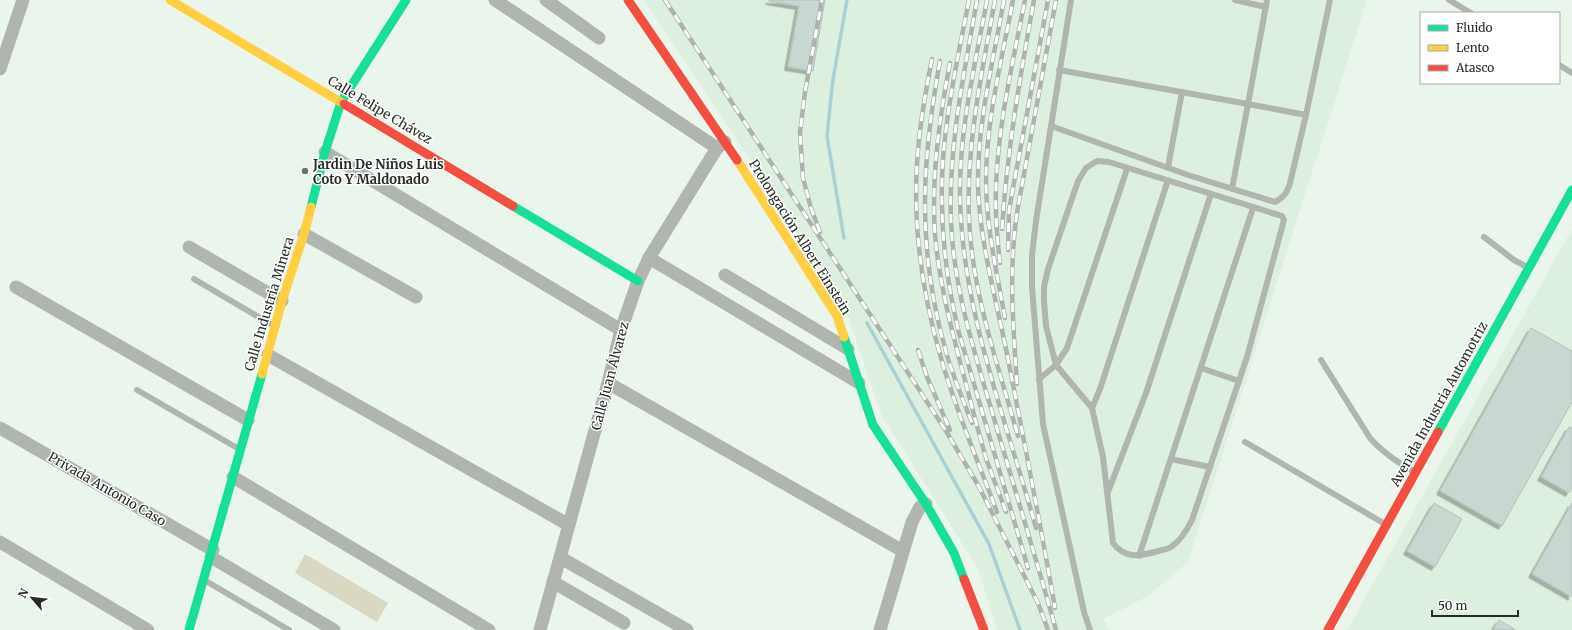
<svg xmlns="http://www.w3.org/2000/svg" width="1572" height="630" font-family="Merriweather,serif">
	<defs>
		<filter id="shadow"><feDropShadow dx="-3.5" dy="3.5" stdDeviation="0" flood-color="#0004"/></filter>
	</defs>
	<rect width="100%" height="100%" fill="#eaf6ec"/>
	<g fill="#ddf0df">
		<path d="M644,0h723l-179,562 -40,34 -45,23 6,11h-112l-19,-61 -97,-155 -38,-113z"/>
		<path d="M1572,229v401h-225l174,-310z"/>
	</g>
	<path fill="#dbd8c1" d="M305,554l83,49 -11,19 -82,-49z"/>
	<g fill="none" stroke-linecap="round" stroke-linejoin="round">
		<g stroke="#a9d0d4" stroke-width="3.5">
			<path d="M844,238l-17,-102 6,-57 14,-79"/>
			<path d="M867,323l122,221 31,86"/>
		</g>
	</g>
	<g fill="#c8d7d0" stroke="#b6c0ba" filter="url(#shadow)">
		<path d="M769,0h56l-12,71 -25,-4 11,-61 -30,-5z"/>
		<path d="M1531,328l41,23v51l-70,124 -62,-35z"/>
		<path d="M1569,427l3,1v60l-3,5 -28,-16z"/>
		<path d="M1434,503l28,16 -27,48 -28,-16z"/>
		<path d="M1572,503v94l-40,-23z"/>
		<path d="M1499,620l17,10h-23z"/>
	</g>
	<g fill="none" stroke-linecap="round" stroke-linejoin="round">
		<g stroke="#b0b5af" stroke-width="6">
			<path d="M1071,0l-35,221 -4,34v32l11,137 41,188 6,18"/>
			<path d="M1235,0l31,7"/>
			<path d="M1449,0l22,13"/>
			<path d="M1559,65l13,8"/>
			<path d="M1059,70l189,34 19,-104"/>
			<path d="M1051,126l137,49 87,27c9,-5 12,-9 15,-19l16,-68 24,-115"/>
			<path d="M1097,161l12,1 173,54 2,4 -37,137 -55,163c-5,10 -12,21 -21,27 -5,3 -11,3 -16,5 -16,4 -30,7 -42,-9l-10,-86 -11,-49 -36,-43 -10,-39 -2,-25v-14l4,-18 30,-88 8,-13z"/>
			<path d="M1168,167l14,-75"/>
			<path d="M1232,189l16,-85 58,11"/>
			<path d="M1484,237l30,23 13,7"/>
			<path d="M194,279l80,47"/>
			<path d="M1321,360l49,78c12,14 27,24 44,34"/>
			<path d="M1201,368l38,13"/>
			<path d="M1039,379l17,-14 11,-17 60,-179"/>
			<path d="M137,390l102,59"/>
			<path d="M1092,408l8,-19 68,-209"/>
			<path d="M1245,442l140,82"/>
			<path d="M1171,459l39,8"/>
			<path d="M1108,492l38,-99 65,-199"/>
			<path d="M1139,556l114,-348"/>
			<path d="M206,581l83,49"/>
		</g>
		<g stroke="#b0b5af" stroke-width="13">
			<path d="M495,0l222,148"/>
			<path d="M546,0l53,38"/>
			<path d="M0,69l23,-69"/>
			<path d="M325,152l296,178"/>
			<path d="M304,234l112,63"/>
			<path d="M189,247l93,54"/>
			<path d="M649,258l210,125"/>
			<path d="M725,275l123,74"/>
			<path d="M16,287l232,133"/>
			<path d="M268,355l301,170"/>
			<path d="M608,383l295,168"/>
			<path d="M0,428l213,122"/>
			<path d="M233,477l256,153"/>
			<path d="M0,542l148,88"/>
			<path d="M211,557l123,73"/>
			<path d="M561,558l126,72"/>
			<path d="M553,582l71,41"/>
			<path d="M540,630l68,-247 13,-53 17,-49 11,-23 68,-110 8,-6"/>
			<path d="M880,630l32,-108 8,-15 6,-3"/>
		</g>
		<g stroke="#16e098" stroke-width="9">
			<path d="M513,206l125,75"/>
			<path d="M311,207l14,-55 16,-50 65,-102"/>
			<path d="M844,337l29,88 53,79 28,49 10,26"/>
			<path d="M1438,432l134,-242"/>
			<path d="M189,630l73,-256"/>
		</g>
		<g stroke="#ffcf43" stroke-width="9">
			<path d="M170,0l174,104"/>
			<path d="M737,160l100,156 7,21"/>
			<path d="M262,374l20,-73 22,-67 7,-27"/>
		</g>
		<g stroke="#f24e42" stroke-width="9">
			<path d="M628,0l109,160"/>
			<path d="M344,104l169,102"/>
			<path d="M964,579l20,51"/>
			<path d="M1328,630l110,-198"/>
		</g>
		<g stroke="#acb2ac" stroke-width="4.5">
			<g id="rail">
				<path d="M665,0l281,431 32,54 60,118 10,27"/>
				<path d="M969,0c-10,52 -22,105 -26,159 -4,58 2,117 16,174l69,235"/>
				<path d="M977,0c-13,74 -29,147 -26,222 3,67 23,129 42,193 21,72 43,143 63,215"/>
				<path d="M987,0c-12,65 -28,130 -27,197 2,114 46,222 76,331"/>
				<path d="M995,0c-13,72 -29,144 -26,218 3,75 29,147 49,218"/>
				<path d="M1004,0c-11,62 -27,124 -26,187 2,55 17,108 28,162 17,86 34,173 49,259"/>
				<path d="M932,59c-7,35 -13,70 -15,105 -4,65 6,132 24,194 15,53 37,103 56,154"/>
				<path d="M940,61c-19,103 -23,189 6,291 7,24 17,48 26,71"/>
				<path d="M950,63c-11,56 -19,114 -15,171 4,48 16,93 28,139 8,29 15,59 24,88 6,17 13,34 19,51"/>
				<path d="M1002,229c5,-78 18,-152 32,-229"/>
				<path d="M820,232l-9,-24 -8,-30 -3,-45 5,-41 17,-92"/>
				<path d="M1008,250l1,-40 39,-210"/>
				<path d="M1000,263c-3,-25 -5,-50 -4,-76 2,-63 17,-125 29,-187"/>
				<path d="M1005,318c-8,-45 -19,-91 -19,-138 0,-60 16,-121 27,-180"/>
				<path d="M918,350l9,27 23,53"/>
				<path d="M1017,384c-4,-59 -9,-119 1,-177l38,-207"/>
			</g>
		</g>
		<use href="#rail" stroke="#fff" stroke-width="3" stroke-dasharray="9" stroke-linecap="butt"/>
	</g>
	<circle fill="#6b736c" stroke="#fff" stroke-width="1.5" cx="305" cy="171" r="4"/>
	<g text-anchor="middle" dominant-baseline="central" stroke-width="3" stroke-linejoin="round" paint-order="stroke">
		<g font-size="13" fill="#262d27" stroke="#fff">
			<text transform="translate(380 110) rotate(31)">Calle Felipe Chávez</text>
			<text transform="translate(800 237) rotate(58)">Prolongación Albert Einstein</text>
			<text transform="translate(269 304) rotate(-73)">Calle Industria Minera</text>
			<text transform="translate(610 376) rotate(-75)">Calle Juan Álvarez</text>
			<text transform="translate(1439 404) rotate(-61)">Avenida Industria Automotriz</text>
			<text transform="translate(107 489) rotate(30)">Privada Antonio Caso</text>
		</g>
		<g font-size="13" font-weight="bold" fill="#262d27" stroke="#fff" text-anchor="start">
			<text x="313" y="164">Jardin De Niños Luis<tspan x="313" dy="15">Coto Y Maldonado</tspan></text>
		</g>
	</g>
	<rect x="1420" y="12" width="140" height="72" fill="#ffffff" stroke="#a8aba9"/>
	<rect x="1428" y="25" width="20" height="6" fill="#16e098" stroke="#a8aba9"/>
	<text x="1456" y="32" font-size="12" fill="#262d27">Fluido</text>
	<rect x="1428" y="45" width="20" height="6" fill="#ffcf43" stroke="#a8aba9"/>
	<text x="1456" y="52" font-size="12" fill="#262d27">Lento</text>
	<rect x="1428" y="65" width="20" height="6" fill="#f24e42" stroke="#a8aba9"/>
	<text x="1456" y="72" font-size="12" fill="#262d27">Atasco</text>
	<g transform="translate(32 598) rotate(298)" stroke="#ffffff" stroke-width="3" paint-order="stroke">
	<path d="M0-3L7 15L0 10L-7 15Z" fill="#262d27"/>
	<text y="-6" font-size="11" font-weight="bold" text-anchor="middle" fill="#262d27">N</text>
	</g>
	<path d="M1432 610v6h86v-6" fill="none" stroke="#262d27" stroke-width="2"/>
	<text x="1438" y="610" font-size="12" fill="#262d27" stroke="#ffffff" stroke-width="3" paint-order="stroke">50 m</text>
</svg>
